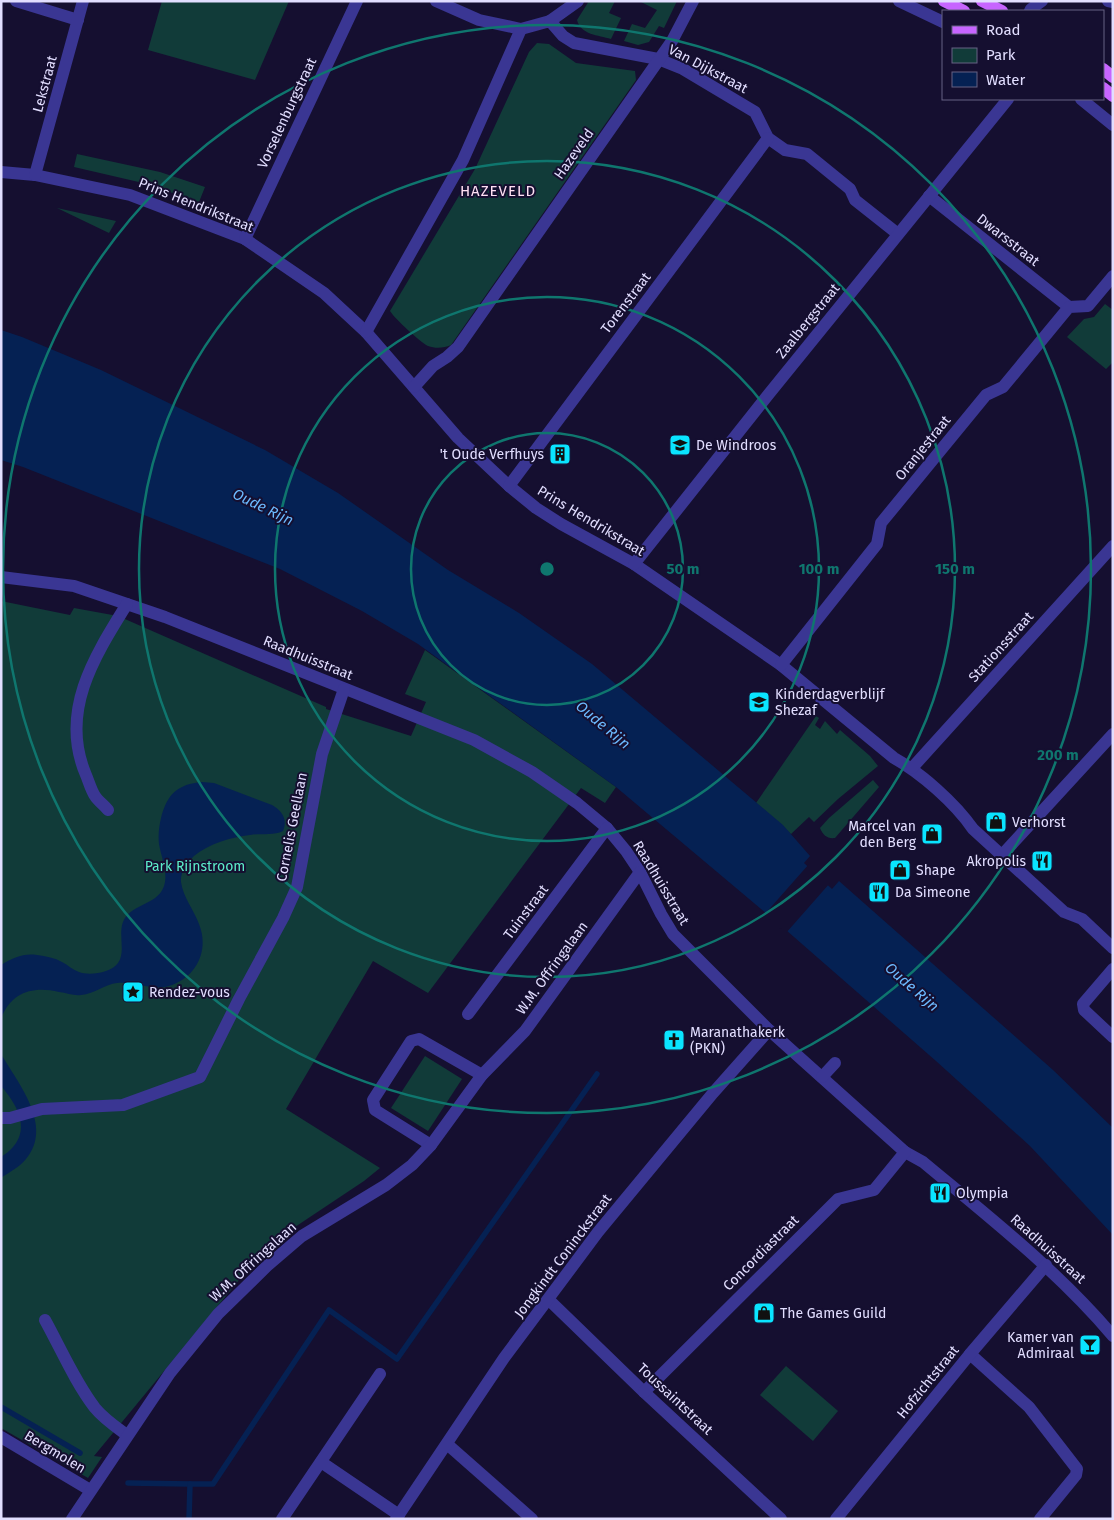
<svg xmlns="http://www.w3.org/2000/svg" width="1114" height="1520" font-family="'Fira Sans',sans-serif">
	<rect width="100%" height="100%" fill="#150f30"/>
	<g fill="#113b39">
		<path d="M162,1h127l-34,79 -107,-30z"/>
		<path d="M589,1h26l-6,12 12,5 -10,21c-13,-4 -30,-4 -34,-19z"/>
		<path d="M639,1h38l-13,27 -5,-2 -10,16 -11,3 -14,-4 8,-17 13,4 12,-18z"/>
		<path d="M537,43l12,1 27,19 59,8 1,9 -185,265c-7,3 -15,4 -23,1 -9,-5 -32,-26 -38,-35l85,-142 54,-117z"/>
		<path d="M77,154l83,18 45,15 -6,15 -56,-19 -69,-16z"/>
		<path d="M57,208l59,13 -7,12z"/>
		<path d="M1105,304l8,6v52l-7,7 -39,-32 17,-18 10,-2z"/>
		<path d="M1,601l69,14 4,-7 44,8 208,91v2l85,27 15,-34 -21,-8 20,-44 191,137 -11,16 -24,-15 -153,205 -55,-32 -87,148 94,59 -16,13 -96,64 -174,211 8,1 -14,21 -87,-50z"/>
		<path d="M816,716l3,2 -4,7 5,4 5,-8 12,13 3,-4 30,26 8,10 -40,33 -24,23 -5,-5 -18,17 -35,-31z"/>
		<path d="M873,780l6,7 -44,51c-8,1 -12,-3 -15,-10l9,-10z"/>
		<path d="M425,1056l37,23 -34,52 -37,-23z"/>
		<path d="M786,1366l52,45 -25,30 -53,-46z"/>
	</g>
	<g fill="#052153">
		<path d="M1,330l21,7 79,33 164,80 73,43 110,77 71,43 73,51 191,161 27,31 -6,7 28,26 7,-8 214,189 60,58v107l-83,-89 -94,-85 -150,-131 -170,-143 -198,-143 -56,-33 -82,-42 -257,-102 -22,-7z"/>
		<path d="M202,782l12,1 58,22c10,6 16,14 11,26 -10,5 -22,2 -33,4 -18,2 -42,9 -56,21 -7,7 -14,16 -13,26 2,15 13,28 18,42 10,25 -1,51 -27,61 -17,7 -37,-4 -55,-2 -12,1 -22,11 -36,12 -7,1 -14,-2 -22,-3 -26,-6 -48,0 -58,27v-54c12,-7 22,-12 36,-10 9,1 18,3 25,7 6,3 11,8 17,10 10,4 32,1 39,-9 8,-11 0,-28 5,-41 8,-20 38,-16 42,-40 2,-12 -4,-26 -6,-38 -1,-9 0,-17 2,-26 6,-24 17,-34 41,-36z"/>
		<path d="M1,1054c17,29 53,72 25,105 -6,8 -17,13 -25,19v-21c4,-3 9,-6 12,-10 18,-20 2,-45 -12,-61z"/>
	</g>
	<path fill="#150f30" d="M809,864l21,19 -44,50 -22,-18z"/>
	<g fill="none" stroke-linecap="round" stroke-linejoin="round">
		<g stroke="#052153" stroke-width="5.5">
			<path d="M1,1407l79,46"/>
			<path d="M128,1483l62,1"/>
			<path d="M189,1519l1,-35h23l116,-174 68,49 200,-285"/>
		</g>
		<g stroke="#3a3693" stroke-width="12">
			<path d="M16,1l62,19"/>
			<path d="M436,1l43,19 42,9 29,-8 13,15 11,7 84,16 25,10 72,43 13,26 17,12 22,4 43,35 5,11 43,34"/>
			<path d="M899,1l44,21"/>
			<path d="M1108,1l5,1"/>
			<path d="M1030,11l1,-2 11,-8"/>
			<path d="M550,21l28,-20"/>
			<path d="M1081,99l32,26"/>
			<path d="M1,172l34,3 95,20 115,44 79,54 42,39 92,106 51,48 27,22 25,16 73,40 147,101 113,93c27,15 61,45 79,71l91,83 18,7 31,29"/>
			<path d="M35,175l48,-174"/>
			<path d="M929,196l140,111"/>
			<path d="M245,239l112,-238"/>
			<path d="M366,332l97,-172 58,-131"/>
			<path d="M414,387l19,-21 14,-9 11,-10 214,-306 21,-40"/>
			<path d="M509,486l259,-348"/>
			<path d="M634,564l134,-169 240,-296"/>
			<path d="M1,577l73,9 91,31 309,123 58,32 45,31 30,25 19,23 14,21 21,42 12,20 96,96 136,122 18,10c66,55 134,108 190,174"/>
			<path d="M781,665l96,-121 4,-21 105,-128 17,-8 66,-80 19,-1 25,-30"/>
			<path d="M912,768l201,-222"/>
			<path d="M108,810c-4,-5 -10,-9 -13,-14 -4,-6 -6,-14 -9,-21 -27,-63 8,-118 41,-171"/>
			<path d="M1002,855l111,-121"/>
			<path d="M1113,969l-30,35 1,6 29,27"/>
			<path d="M468,1014l139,-186"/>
			<path d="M822,1077l13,-14"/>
			<path d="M1,1118h9l32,-9 81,-4 77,-28 39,-78 44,-81 14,-31 25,-133 22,-65"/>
			<path d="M431,1145l-56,-35 -2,-10 38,-59 8,-2 63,36"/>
			<path d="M549,1300l95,92 137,127"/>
			<path d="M45,1320c16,29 30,62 50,88 9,11 21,19 32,27"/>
			<path d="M970,1354l59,53 48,62 -1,6 -36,44"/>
			<path d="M644,1392l194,-193 36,-9 31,-38"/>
			<path d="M1,1437l89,53"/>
			<path d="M447,1444l85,75"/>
			<path d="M321,1462l78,53"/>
			<path d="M72,1519l98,-146 48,-59 49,-48 35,-30 84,-51 26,-20 19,-20 51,-70 43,-44 115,-159"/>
			<path d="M282,1519l98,-145"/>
			<path d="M396,1519l108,-161 94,-126 115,-139 56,-63"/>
			<path d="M836,1519l134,-165 76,-89"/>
		</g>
		<g stroke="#c765ff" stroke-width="12">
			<path d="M944,1l20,10"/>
			<path d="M982,1l20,10"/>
			<path d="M1103,69l10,8"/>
			<path d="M1103,88l10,8"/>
		</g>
	</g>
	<g fill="none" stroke="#0f766e" stroke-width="2.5">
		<circle cx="547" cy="569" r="136"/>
		<circle cx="547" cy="569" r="272"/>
		<circle cx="547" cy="569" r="408"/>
		<circle cx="547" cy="569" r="544"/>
	</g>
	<defs>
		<g id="school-square" transform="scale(1.125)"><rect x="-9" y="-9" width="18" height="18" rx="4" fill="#0ae4ff" stroke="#150f30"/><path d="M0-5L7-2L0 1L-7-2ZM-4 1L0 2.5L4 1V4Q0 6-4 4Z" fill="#111"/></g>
		<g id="building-square" transform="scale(1.125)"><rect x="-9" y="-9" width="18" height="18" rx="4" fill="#0ae4ff" stroke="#150f30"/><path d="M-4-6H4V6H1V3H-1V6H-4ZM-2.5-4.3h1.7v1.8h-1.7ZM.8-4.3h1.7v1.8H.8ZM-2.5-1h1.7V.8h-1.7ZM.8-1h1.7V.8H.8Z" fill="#111"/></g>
		<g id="shop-square" transform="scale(1.125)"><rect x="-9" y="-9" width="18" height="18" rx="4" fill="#0ae4ff" stroke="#150f30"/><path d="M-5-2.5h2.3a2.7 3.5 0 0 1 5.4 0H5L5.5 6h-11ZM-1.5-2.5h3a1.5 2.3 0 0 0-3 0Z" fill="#111"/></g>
		<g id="restaurant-square" transform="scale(1.125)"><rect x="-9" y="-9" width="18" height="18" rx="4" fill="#0ae4ff" stroke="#150f30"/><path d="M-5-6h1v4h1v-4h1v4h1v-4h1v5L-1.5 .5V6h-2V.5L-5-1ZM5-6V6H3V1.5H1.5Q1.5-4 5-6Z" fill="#111"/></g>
		<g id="sight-square" transform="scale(1.125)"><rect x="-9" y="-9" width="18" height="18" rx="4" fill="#0ae4ff" stroke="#150f30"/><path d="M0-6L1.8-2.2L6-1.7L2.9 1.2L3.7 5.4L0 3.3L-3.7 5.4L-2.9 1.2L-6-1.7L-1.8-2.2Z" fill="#111"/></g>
		<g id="church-square" transform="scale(1.125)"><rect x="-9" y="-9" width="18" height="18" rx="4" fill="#0ae4ff" stroke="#150f30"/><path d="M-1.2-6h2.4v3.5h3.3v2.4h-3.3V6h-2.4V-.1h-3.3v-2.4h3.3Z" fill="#111"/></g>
		<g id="bar-square" transform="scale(1.125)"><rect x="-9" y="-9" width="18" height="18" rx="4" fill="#0ae4ff" stroke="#150f30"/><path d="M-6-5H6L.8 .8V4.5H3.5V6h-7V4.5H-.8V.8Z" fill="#111"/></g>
	</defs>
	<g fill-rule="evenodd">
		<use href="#school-square" x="680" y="445"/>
		<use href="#building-square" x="560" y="454"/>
		<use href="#school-square" x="759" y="702"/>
		<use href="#shop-square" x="996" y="822"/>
		<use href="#shop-square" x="932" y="834"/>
		<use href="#restaurant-square" x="1042" y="861"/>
		<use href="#shop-square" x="900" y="870"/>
		<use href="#restaurant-square" x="879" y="892"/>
		<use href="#sight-square" x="133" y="992"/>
		<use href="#church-square" x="674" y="1040"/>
		<use href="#restaurant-square" x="940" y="1193"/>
		<use href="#shop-square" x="764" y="1313"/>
		<use href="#bar-square" x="1090" y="1345"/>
	</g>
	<g text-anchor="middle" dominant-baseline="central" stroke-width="4" stroke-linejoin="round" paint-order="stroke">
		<g font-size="14" fill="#e2deff" stroke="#150f30">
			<text transform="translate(708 69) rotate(28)">Van Dijkstraat</text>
			<text transform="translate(45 84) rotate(-75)">Lekstraat</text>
			<text transform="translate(287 113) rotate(-65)">Vorselenburgstraat</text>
			<text transform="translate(574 154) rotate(-55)">Hazeveld</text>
			<text transform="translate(196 205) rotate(22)">Prins Hendrikstraat</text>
			<text transform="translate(1008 240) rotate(38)">Dwarsstraat</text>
			<text transform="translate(626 303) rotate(-53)">Torenstraat</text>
			<text transform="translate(808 321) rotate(-51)">Zaalbergstraat</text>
			<text transform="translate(923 448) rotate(-51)">Oranjestraat</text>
			<text transform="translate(591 521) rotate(31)">Prins Hendrikstraat</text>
			<text transform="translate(1001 647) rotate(-48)">Stationsstraat</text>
			<text transform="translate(308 658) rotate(22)">Raadhuisstraat</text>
			<text transform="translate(292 827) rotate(-79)">Cornelis Geellaan</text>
			<text transform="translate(661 883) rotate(59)">Raadhuisstraat</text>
			<text transform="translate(526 912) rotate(-53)">Tuinstraat</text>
			<text transform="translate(552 968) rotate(-54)">W.M. Offringalaan</text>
			<text transform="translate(1048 1249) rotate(42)">Raadhuisstraat</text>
			<text transform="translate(761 1253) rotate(-45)">Concordiastraat</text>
			<text transform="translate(563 1256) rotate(-53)">Jongkindt Coninckstraat</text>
			<text transform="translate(253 1262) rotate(-42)">W.M. Offringalaan</text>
			<text transform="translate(928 1382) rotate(-51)">Hofzichtstraat</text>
			<text transform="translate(675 1399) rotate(43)">Toussaintstraat</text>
			<text transform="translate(55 1452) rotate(31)">Bergmolen</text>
		</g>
		<g font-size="14" fill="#e2deff" stroke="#150f30" text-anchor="start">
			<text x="696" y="445">De Windroos</text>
			<text x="544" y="454" text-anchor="end">'t Oude Verfhuys</text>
			<text x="775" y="694">Kinderdagverblijf<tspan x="775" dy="16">Shezaf</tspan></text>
			<text x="1012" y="822">Verhorst</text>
			<text x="916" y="826" text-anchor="end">Marcel van<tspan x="916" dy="16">den Berg</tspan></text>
			<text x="1026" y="861" text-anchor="end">Akropolis</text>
			<text x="916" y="870">Shape</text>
			<text x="895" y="892">Da Simeone</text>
			<text x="149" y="992">Rendez-vous</text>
			<text x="690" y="1032">Maranathakerk<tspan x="690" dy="16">(PKN)</tspan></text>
			<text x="956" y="1193">Olympia</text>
			<text x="780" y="1313">The Games Guild</text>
			<text x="1074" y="1337" text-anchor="end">Kamer van<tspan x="1074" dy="16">Admiraal</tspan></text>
		</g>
		<g font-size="14" fill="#5cedca" stroke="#150f30">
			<text x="195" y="866">Park Rijnstroom</text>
		</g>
		<g font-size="15" letter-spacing="1" fill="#ffe0f3" stroke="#150f30">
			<text x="498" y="191">HAZEVELD</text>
		</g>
		<g font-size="15" font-style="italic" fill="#6cbaff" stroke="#150f30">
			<text transform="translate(263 507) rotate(26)">Oude Rijn</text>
			<text transform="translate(603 725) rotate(40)">Oude Rijn</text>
			<text transform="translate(912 987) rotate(41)">Oude Rijn</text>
		</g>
	</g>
	<circle cx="547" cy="569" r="8" fill="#0f766e" stroke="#150f30" stroke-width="2.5"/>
	<g font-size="15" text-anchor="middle" font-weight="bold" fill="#0f766e" stroke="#150f30" stroke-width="4" stroke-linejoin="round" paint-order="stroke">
		<text x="683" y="574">50 m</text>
		<text x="819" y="574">100 m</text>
		<text x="955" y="574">150 m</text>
		<text x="1058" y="760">200 m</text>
	</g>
	<rect width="1114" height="1520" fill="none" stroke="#e2deff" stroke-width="5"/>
	<rect x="942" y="10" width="162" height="90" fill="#150f30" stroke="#676283"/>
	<rect x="952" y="26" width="25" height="8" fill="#c765ff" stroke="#676283"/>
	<text x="986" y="35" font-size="15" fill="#e2deff">Road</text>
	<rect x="952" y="48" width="25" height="15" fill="#113b39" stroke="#676283"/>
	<text x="986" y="60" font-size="15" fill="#e2deff">Park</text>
	<rect x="952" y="72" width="25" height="15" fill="#052153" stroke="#676283"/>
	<text x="986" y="85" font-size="15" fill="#e2deff">Water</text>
</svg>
